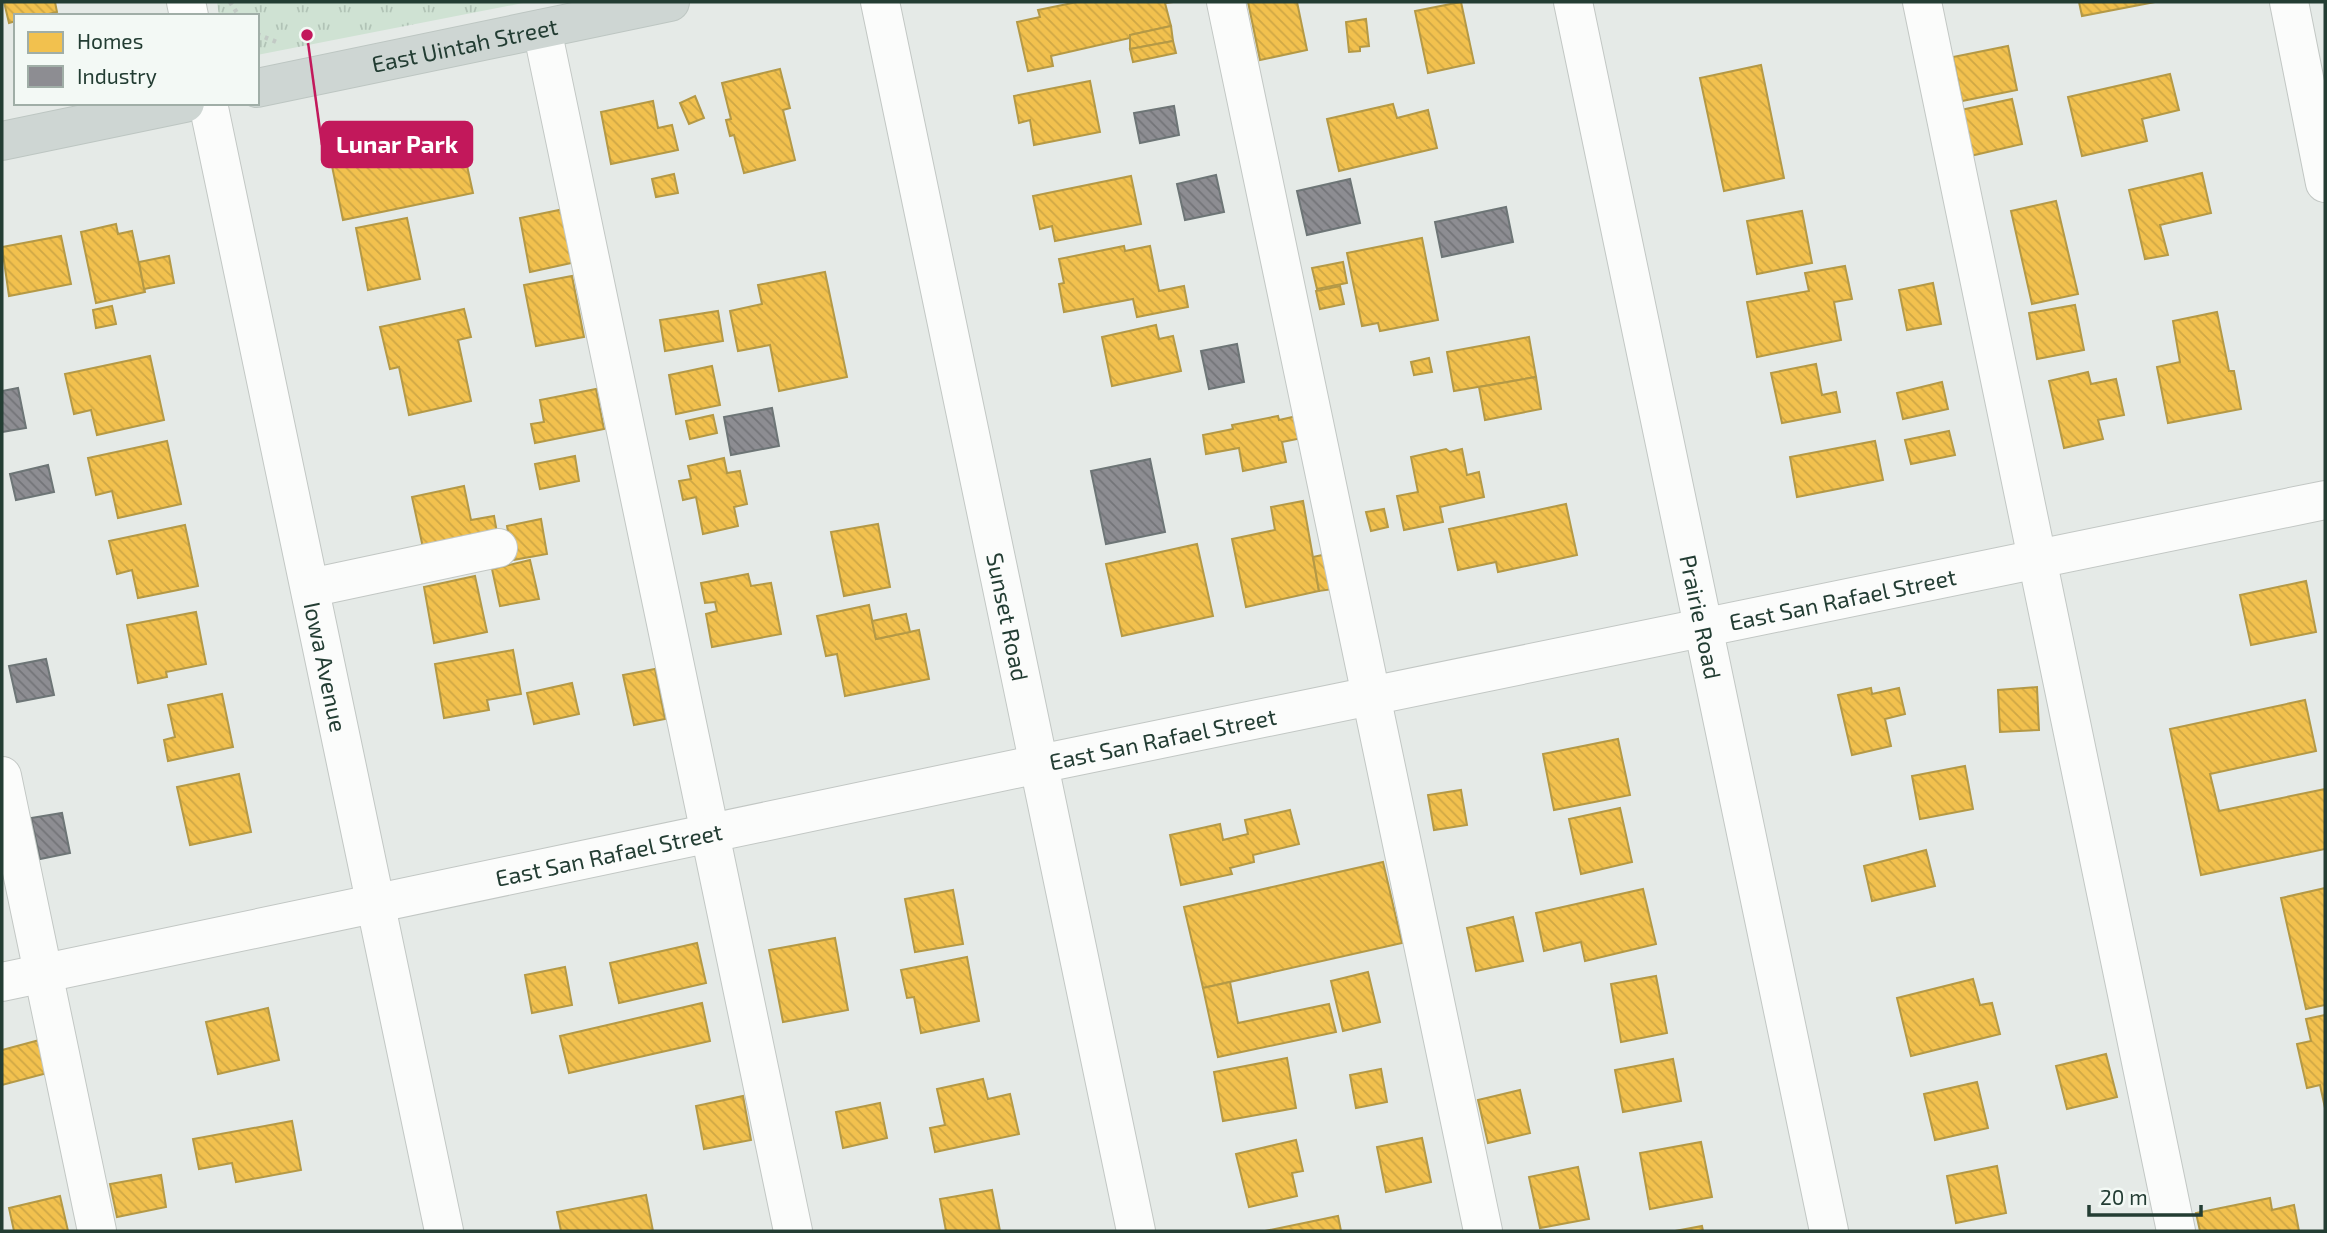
<svg xmlns="http://www.w3.org/2000/svg" width="2327" height="1233" font-family="'Exo 2',sans-serif">
	<defs>
		<pattern id="grass-tufts" width="24" height="20" patternUnits="userSpaceOnUse" patternTransform="scale(1.75)"><rect width="24" height="20" fill="#cfe2d3"/><path d="M3 7l-1-3M5 7V3M7 7l1-3M15 17l-1-3M17 17v-4M19 17l1-3" fill="none" stroke="#b1c3b6"/></pattern>
		<pattern id="homes-back-hatch" width="6" height="6" patternUnits="userSpaceOnUse" patternTransform="scale(1.75)"><rect width="6" height="6" fill="#f2c14e"/><path d="M-1 5l2 2M0 0l6 6M5-1l2 2" fill="none" stroke="#cfa745"/></pattern>
		<pattern id="industry-back-hatch" width="6" height="6" patternUnits="userSpaceOnUse" patternTransform="scale(1.75)"><rect width="6" height="6" fill="#8d8d92"/><path d="M-1 5l2 2M0 0l6 6M5-1l2 2" fill="none" stroke="#737478"/></pattern>
	</defs>
	<rect width="100%" height="100%" fill="#e5eae7"/>
	<path fill="url(#grass-tufts)" d="M217,2h311l-271,53v-39h-38z"/>
	<g fill="url(#homes-back-hatch)" stroke="#b49946" stroke-width="2">
		<path d="M4,2h51l2,10 -17,4h-24v5l-7,2z"/>
		<path d="M1077,2h96l-8,1 6,23 -41,9v3l-79,18 2,10 -25,5 -11,-49 23,-5 -2,-7z"/>
		<path d="M1248,2h49l10,48 -47,10z"/>
		<path d="M1461,2l13,61 -46,10 -13,-62z"/>
		<path d="M2079,2h76l-73,14z"/>
		<path d="M1366,19l3,27 -9,1v4l-11,1 -3,-30z"/>
		<path d="M1171,26l2,15 -43,8v-14z"/>
		<path d="M1173,41l3,12 -43,9 -3,-13z"/>
		<path d="M2008,46l9,44 -55,11 -9,-44z"/>
		<path d="M1761,65l23,113 -60,13 -24,-113z"/>
		<path d="M780,69l10,39 -7,2 12,50 -51,13 -10,-38 -4,1 -4,-16 5,-1 -9,-36z"/>
		<path d="M2170,74l9,36 -37,9 5,22 -65,15 -14,-59z"/>
		<path d="M1090,81l10,51 -66,13 -4,-25 -11,3 -5,-27z"/>
		<path d="M695,96l9,22 -15,6 -9,-21z"/>
		<path d="M2012,99l10,45 -56,13 -10,-46z"/>
		<path d="M653,101l5,27 14,-3 6,25 -67,14 -10,-52z"/>
		<path d="M1393,104l4,14 31,-8 9,38 -98,23 -12,-52z"/>
		<path d="M403,151l3,13 58,-12 9,41 -130,27 -11,-54z"/>
		<path d="M2202,173l9,40 -51,12 8,30 -23,4 -16,-69z"/>
		<path d="M674,174l4,19 -22,4 -4,-18z"/>
		<path d="M1131,176l10,48 -86,17 -3,-15 -12,3 -7,-33z"/>
		<path d="M2056,201l22,93 -46,10 -21,-93z"/>
		<path d="M564,209l12,53 -46,10 -10,-54z"/>
		<path d="M1802,211l10,52 -55,11 -10,-53z"/>
		<path d="M407,218l13,61 -52,11 -12,-62z"/>
		<path d="M116,224l2,10 14,-3 13,61 -49,11 -15,-71z"/>
		<path d="M61,236l10,48 -62,12 -7,-49z"/>
		<path d="M1422,238l16,82 -58,11 -2,-8 -16,3 -15,-73z"/>
		<path d="M1124,246l1,5 25,-5 9,45 25,-5 4,21 -51,10 -4,-18 -69,13 -5,-28 5,-1 -5,-24z"/>
		<path d="M169,256l5,27 -30,6 -5,-27z"/>
		<path d="M1343,262l4,21 -30,6 -5,-21z"/>
		<path d="M1845,266l7,33 -18,3 7,38 -84,17 -10,-55 62,-11 -4,-18z"/>
		<path d="M825,272l22,105 -68,14 -9,-46 -32,6 -8,-40 32,-7 -4,-19z"/>
		<path d="M572,276l12,61 -48,9 -12,-61z"/>
		<path d="M1933,283l8,41 -34,6 -8,-40z"/>
		<path d="M1340,286l4,18 -24,5 -4,-18z"/>
		<path d="M2075,305l9,45 -47,9 -8,-46z"/>
		<path d="M112,306l4,18 -20,4 -3,-18z"/>
		<path d="M464,309l7,28 -13,3 13,61 -62,14 -10,-48 -9,2 -10,-42z"/>
		<path d="M718,311l5,30 -58,10 -5,-31z"/>
		<path d="M2217,312l12,59h5l7,38 -73,14 -11,-56 23,-5 -7,-41z"/>
		<path d="M1156,325l3,14 14,-3 8,35 -69,15 -10,-49z"/>
		<path d="M1529,337l7,40 -82,14 -7,-39z"/>
		<path d="M150,356l14,64 -67,15 -6,-25 -17,4 -9,-40z"/>
		<path d="M1429,358l3,14 -18,3 -3,-13z"/>
		<path d="M1816,364l6,31 14,-3 4,20 -58,11 -11,-50z"/>
		<path d="M712,366l8,39 -44,9 -7,-39z"/>
		<path d="M2088,372l3,12 25,-5 8,36 -26,5 5,19 -39,9 -15,-67z"/>
		<path d="M1536,377l5,32 -56,11 -6,-33z"/>
		<path d="M1942,382l6,27 -45,10 -6,-26z"/>
		<path d="M596,389l8,40 -69,14 -4,-19 13,-2 -4,-22z"/>
		<path d="M713,415l4,18 -27,6 -4,-18z"/>
		<path d="M1278,416l1,4 18,-4 5,22 -20,4 4,20 -43,9 -4,-23 -33,6 -3,-19 30,-6 -1,-4z"/>
		<path d="M1949,431l6,24 -44,9 -6,-24z"/>
		<path d="M167,441l14,63 -63,14 -6,-27 -16,4 -8,-37z"/>
		<path d="M1875,441l8,39 -86,17 -7,-40z"/>
		<path d="M1446,449l4,3 12,-3 5,26 12,-3 5,25 -44,10 3,15 -39,8 -7,-34 21,-4 -7,-35z"/>
		<path d="M575,456l4,25 -39,8 -5,-25z"/>
		<path d="M724,458l3,15 13,-2 7,33 -13,3 4,19 -35,8 -7,-37 -13,3 -4,-19 12,-2 -3,-13z"/>
		<path d="M464,486l7,34 23,-4 4,22 -73,19 -13,-60z"/>
		<path d="M1303,501l16,90 -73,16 -14,-68 43,-9 -4,-23z"/>
		<path d="M1566,504l11,51 -79,17 -2,-10 -38,8 -9,-41z"/>
		<path d="M1384,509l4,18 -17,4 -5,-19z"/>
		<path d="M541,519l6,35 -34,6 -6,-34z"/>
		<path d="M878,524l12,63 -46,9 -13,-64z"/>
		<path d="M185,525l13,61 -60,12 -6,-28 -15,4 -8,-33z"/>
		<path d="M1197,544l16,72 -91,20 -16,-72z"/>
		<path d="M1327,554l7,35 -15,2 -6,-34z"/>
		<path d="M530,560l9,39 -39,7 -8,-37z"/>
		<path d="M748,574l3,12 20,-3 10,51 -69,13 -6,-33 11,-3 -2,-9 -10,1 -4,-20z"/>
		<path d="M475,576l12,56 -53,11 -10,-56z"/>
		<path d="M2306,581l10,51 -65,13 -11,-50z"/>
		<path d="M869,605l7,34 43,-9 10,49 -84,17 -8,-42 -11,2 -9,-40z"/>
		<path d="M196,612l10,52 -40,8 1,5 -29,6 -11,-58z"/>
		<path d="M906,614l4,18 -34,7 -4,-18z"/>
		<path d="M513,650l8,44 -34,6 2,10 -45,8 -9,-54z"/>
		<path d="M655,669l10,50 -31,6 -11,-50z"/>
		<path d="M572,683l7,31 -45,10 -7,-31z"/>
		<path d="M2037,687l2,43 -39,2 -2,-42z"/>
		<path d="M1871,688l1,6 27,-6 6,26 -20,5 6,27 -39,9 -14,-60z"/>
		<path d="M222,694l11,53 -65,14 -4,-21 11,-3 -7,-32z"/>
		<path d="M2305,700l11,51 -106,23 9,37 106,-22v60l-124,26 -31,-146z"/>
		<path d="M1618,739l12,56 -76,15 -11,-56z"/>
		<path d="M1965,766l8,43 -53,10 -8,-43z"/>
		<path d="M239,774l12,58 -61,13 -13,-58z"/>
		<path d="M1461,790l6,35 -33,5 -6,-35z"/>
		<path d="M1620,808l12,54 -51,12 -12,-55z"/>
		<path d="M1290,810l9,34 -46,11 1,7 -24,6 2,6 -51,11 -11,-50 50,-11 3,16 25,-6 -3,-14z"/>
		<path d="M1926,850l9,36 -63,15 -8,-35z"/>
		<path d="M1383,862l19,81 -199,45 -19,-81z"/>
		<path d="M2325,888v117l-19,4 -25,-111z"/>
		<path d="M1643,889l13,55 -71,17 -4,-19 -37,9 -8,-38z"/>
		<path d="M953,890l10,54 -48,8 -10,-53z"/>
		<path d="M1513,917l10,44 -47,10 -9,-43z"/>
		<path d="M835,938l13,72 -65,12 -14,-72z"/>
		<path d="M697,943l9,40 -87,20 -9,-40z"/>
		<path d="M967,957l12,64 -58,12 -7,-36 -7,1 -6,-28z"/>
		<path d="M565,967l7,38 -40,8 -7,-38z"/>
		<path d="M1368,972l12,50 -37,9 -12,-50z"/>
		<path d="M1656,976l11,57 -46,9 -10,-58z"/>
		<path d="M1973,979l7,26 12,-2 8,31 -89,22 -14,-58z"/>
		<path d="M1230,982l8,41 91,-19 7,28 -118,25 -15,-69z"/>
		<path d="M702,1003l8,38 -141,32 -9,-37z"/>
		<path d="M268,1008l11,52 -61,14 -12,-52z"/>
		<path d="M2325,1015v93l-5,-23 -13,3 -10,-44 14,-3 -5,-22z"/>
		<path d="M43,1039l8,33 -49,13v-35z"/>
		<path d="M2106,1054l11,43 -50,12 -11,-43z"/>
		<path d="M1287,1058l9,50 -73,13 -9,-49z"/>
		<path d="M1673,1059l8,42 -58,11 -8,-42z"/>
		<path d="M1381,1069l6,33 -31,6 -6,-33z"/>
		<path d="M983,1079l5,20 22,-5 9,40 -84,18 -5,-24 15,-3 -8,-36z"/>
		<path d="M1977,1082l11,46 -53,12 -11,-46z"/>
		<path d="M1520,1090l10,43 -42,10 -10,-43z"/>
		<path d="M743,1096l8,44 -47,9 -8,-43z"/>
		<path d="M880,1103l7,35 -44,10 -7,-36z"/>
		<path d="M292,1121l9,49 -65,12 -4,-19 -33,6 -6,-30z"/>
		<path d="M1422,1138l9,44 -45,10 -9,-45z"/>
		<path d="M1296,1140l7,31 -11,2 5,23 -48,11 -13,-53z"/>
		<path d="M1701,1142l11,55 -62,12 -10,-56z"/>
		<path d="M1997,1166l9,47 -50,10 -9,-47z"/>
		<path d="M1578,1167l11,52 -49,9 -11,-51z"/>
		<path d="M161,1175l5,32 -49,10 -7,-33z"/>
		<path d="M992,1190l8,41h-54l-6,-32z"/>
		<path d="M646,1195l7,36h-92l-4,-19z"/>
		<path d="M60,1196l8,35h-54l-5,-23z"/>
		<path d="M2270,1198l2,12 22,-5 5,26h-99l-4,-18z"/>
		<path d="M1338,1216l3,15h-76z"/>
		<path d="M1702,1226l1,5h-28z"/>
	</g>
	<g fill="url(#industry-back-hatch)" stroke="#6d7576" stroke-width="2">
		<path d="M1174,106l5,29 -39,8 -6,-30z"/>
		<path d="M1216,175l8,37 -39,8 -8,-36z"/>
		<path d="M1350,179l10,44 -53,12 -10,-44z"/>
		<path d="M1506,207l7,35 -71,15 -7,-35z"/>
		<path d="M1237,344l7,38 -35,7 -8,-38z"/>
		<path d="M18,388l8,40 -24,4v-41z"/>
		<path d="M772,408l7,38 -48,9 -7,-38z"/>
		<path d="M1150,459l15,73 -59,12 -15,-73z"/>
		<path d="M48,465l6,27 -38,8 -6,-26z"/>
		<path d="M46,659l8,36 -37,7 -8,-36z"/>
		<path d="M62,813l8,40 -30,6 -9,-41z"/>
	</g>
	<g fill="none" stroke-linecap="round" stroke-linejoin="round">
		<g stroke="#c2c7c4" stroke-width="40">
			<g id="minor">
				<path d="M186,2l3,14"/>
				<path id="s1" d="M880,2l256,1229"/>
				<path d="M1226,2l257,1229"/>
				<path id="s2" d="M1573,2l256,1229"/>
				<path d="M1922,2l254,1229"/>
				<path d="M2289,2l36,181"/>
				<path d="M542,29l251,1202"/>
				<path id="s3" d="M208,103l236,1128"/>
				<path d="M310,588l188,-40"/>
				<path d="M2,776l95,455"/>
				<path id="s4" d="M2,982l1037,-218 1286,-264"/>
			</g>
		</g>
		<g stroke="#bdc6c2" stroke-width="40">
			<g id="major">
				<path id="s5" d="M257,88l413,-86"/>
				<path d="M2,141l183,-38"/>
			</g>
		</g>
		<g stroke="#c2cac5" stroke-width="4.5" stroke-dasharray="3.5 5" stroke-linecap="butt">
			<path d="M230,2l9,14"/>
			<path d="M257,34l22,9"/>
		</g>
		<use href="#minor" stroke="#fbfcfb" stroke-width="38"/>
		<use href="#major" stroke="#ced6d3" stroke-width="38"/>
	</g>
	<g text-anchor="middle" dominant-baseline="central" stroke-width="7" stroke-linejoin="round" paint-order="stroke">
		<g font-size="23" fill="#233d33" stroke="#f3f9f5">
			<text stroke="none"><textPath href="#s5" startOffset="212">East Uintah Street</textPath></text>
			<text stroke="none"><textPath href="#s4" startOffset="1880">East San Rafael Street</textPath></text>
			<text stroke="none"><textPath href="#s1" startOffset="628">Sunset Road</textPath></text>
			<text stroke="none"><textPath href="#s2" startOffset="628">Prairie Road</textPath></text>
			<text stroke="none"><textPath href="#s3" startOffset="576">Iowa Avenue</textPath></text>
			<text stroke="none"><textPath href="#s4" startOffset="1186">East San Rafael Street</textPath></text>
			<text stroke="none"><textPath href="#s4" startOffset="620">East San Rafael Street</textPath></text>
		</g>
	</g>
	<path fill="none" stroke="#c2185b" stroke-width="2.5" d="M307 35L322 145"/>
	<circle fill="#c2185b" stroke="#f3f9f5" stroke-width="2.5" cx="307" cy="35" r="7"/>
	<rect fill="#c2185b" stroke="#c2185b" stroke-width="2.5" x="322" y="122" width="150" height="45" rx="7"/>
	<g font-size="24" text-anchor="middle" font-weight="bold" fill="#fff">
		<text x="397" y="153">Lunar Park</text>
	</g>
	<rect width="2327" height="1233" fill="none" stroke="#233d33" stroke-width="7"/>
	<rect x="14" y="14" width="245" height="91" fill="#f3f9f5" stroke="#a0aea7" stroke-width="2"/>
	<rect x="28" y="32" width="35" height="21" fill="#f2c14e" stroke="#a0aea7" stroke-width="2"/>
	<text x="77" y="49" font-size="21" fill="#233d33">Homes</text>
	<rect x="28" y="66" width="35" height="21" fill="#8d8d92" stroke="#a0aea7" stroke-width="2"/>
	<text x="77" y="84" font-size="21" fill="#233d33">Industry</text>
	<path d="M2089 1205v10h112v-10" fill="none" stroke="#233d33" stroke-width="3.5"/>
	<text x="2100" y="1205" font-size="21" fill="#233d33" stroke="#f3f9f5" stroke-width="5" paint-order="stroke">20 m</text>
</svg>
